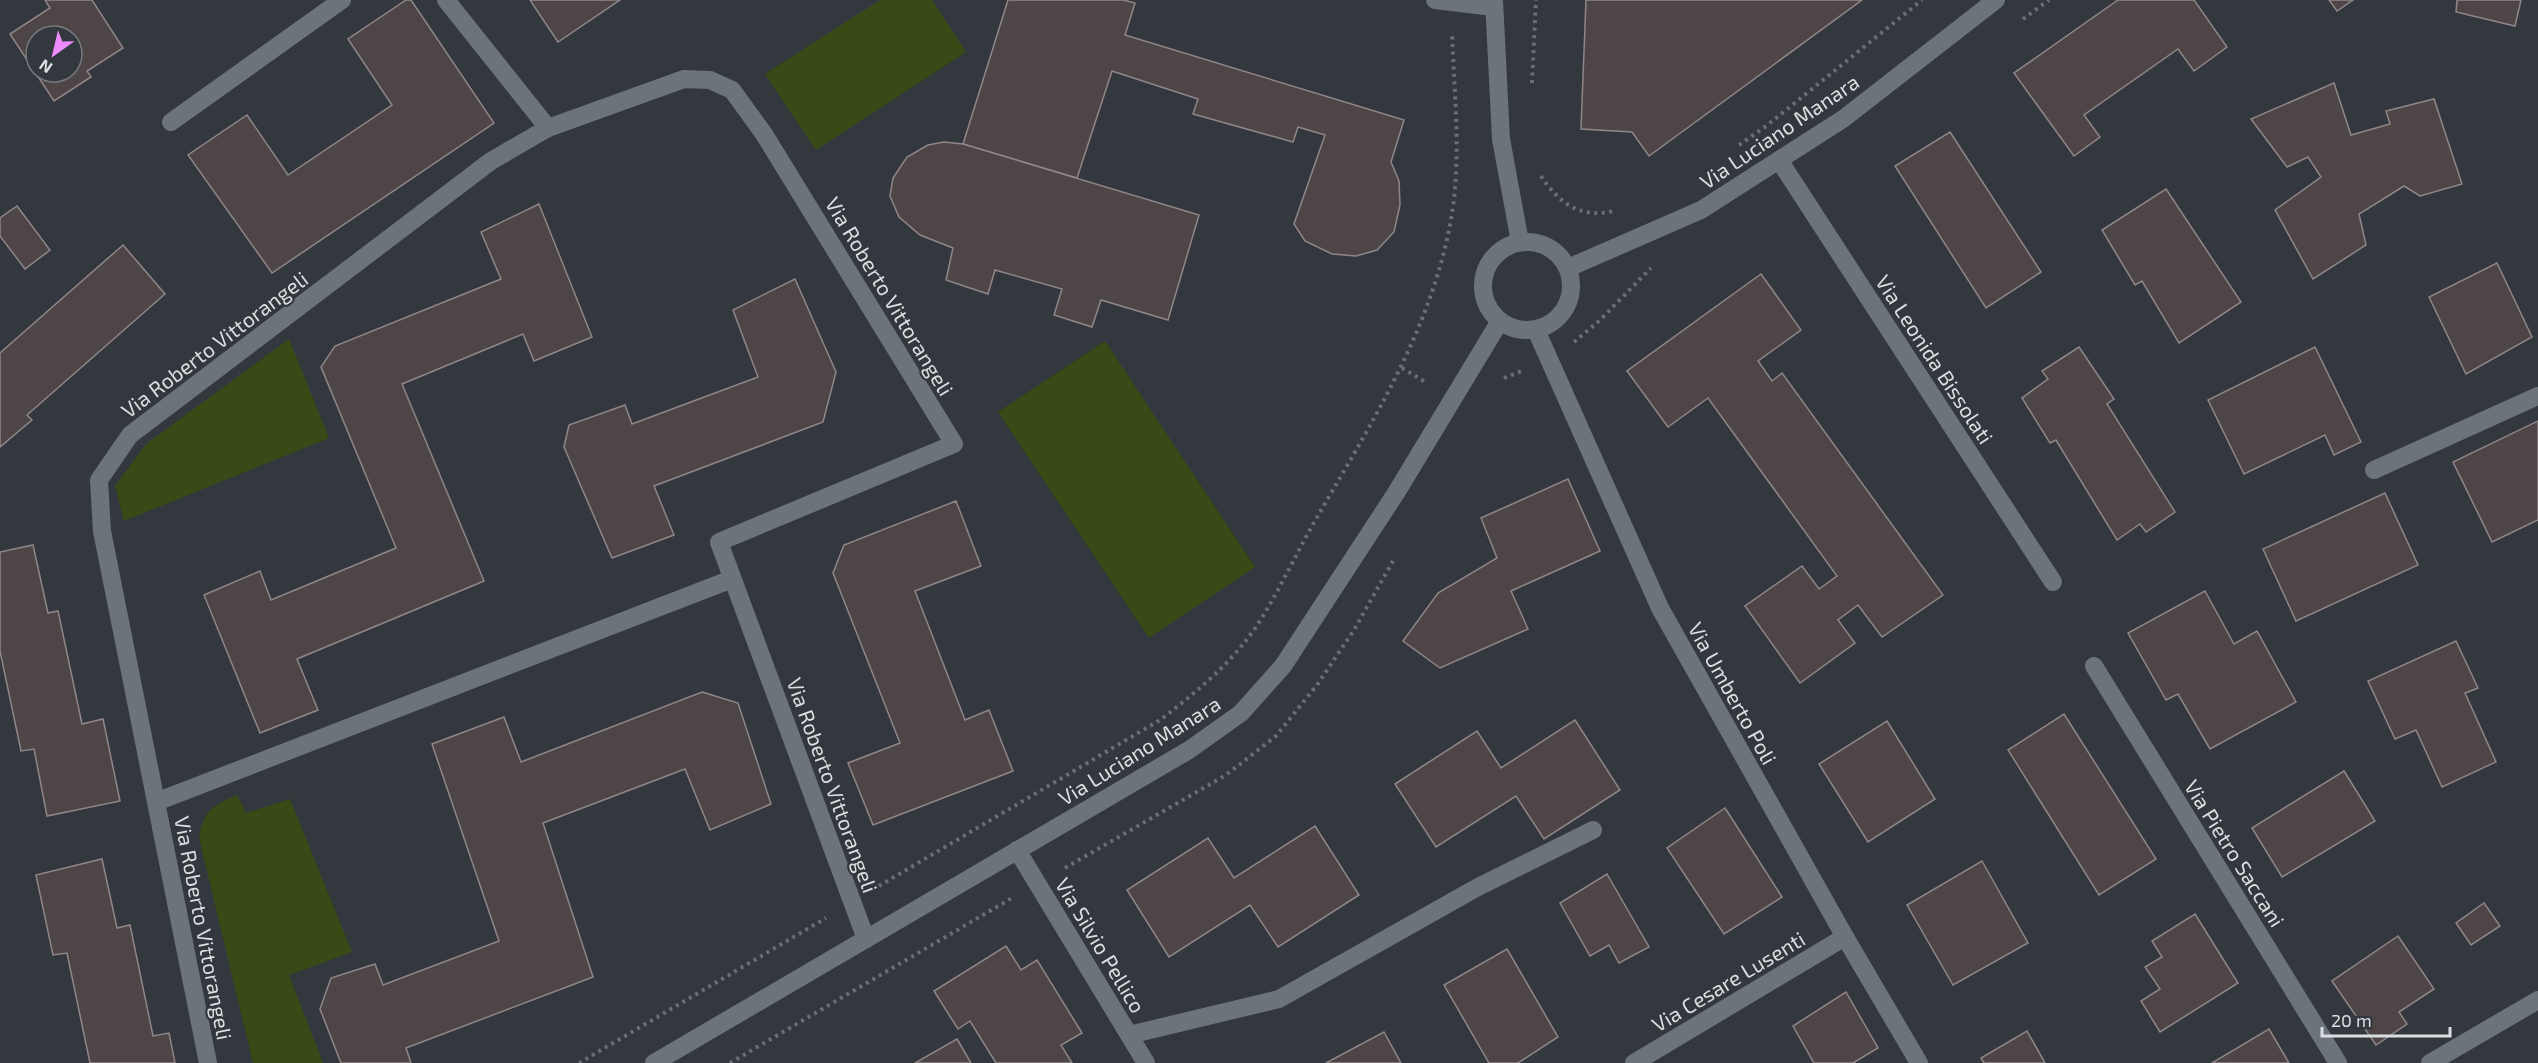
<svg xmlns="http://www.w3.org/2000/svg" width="2538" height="1063" font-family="'Exo 2',sans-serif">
	<rect width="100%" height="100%" fill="#33383e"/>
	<g fill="#384a15">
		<path d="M880,0h52l34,52 -150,98 -51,-76z"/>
		<path d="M289,339l40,99 -205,83 -9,-35 31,-42z"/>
		<path d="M1105,341l150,226 -106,71 -151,-226z"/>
		<path d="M237,795l9,18 44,-14 62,153 -63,23 34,88h-70l-54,-225c5,-28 13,-32 38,-43z"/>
	</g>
	<g fill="#4e4547" stroke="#908689" stroke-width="1.5" fill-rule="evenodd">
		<path d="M45,0h47l31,48 -36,23 4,6 -37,24 -44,-67 40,-26zM36,36h36v36h-36z"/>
		<path d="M406,0h5l83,123 -222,150 -84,-118 59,-40 41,60 104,-70 -44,-66z"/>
		<path d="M530,0h90l-62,42z"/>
		<path d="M1008,0h115l12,3 -10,32 279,85 -13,42 8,19 1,24 -6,27 -17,18 -21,6 -24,-2 -27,-13 -11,-17 31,-89 -27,-8 -5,15 -100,-28 5,-15 -86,-28 -35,107 -114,-34z"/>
		<path d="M1586,0h276l-213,156 -17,-24 -51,-3z"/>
		<path d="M2118,0h76l33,47 -33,24 -16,-22 -94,66 16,22 -26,19 -60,-83z"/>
		<path d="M2329,0h24l-16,11z"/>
		<path d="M2457,0h64l-6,26 -59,-14z"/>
		<path d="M2334,83l17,52 39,-11 -4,-13 48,-12 28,85 -42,12 -16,-10 -45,28 7,31 -53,34 -38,-69 46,-33 -13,-20 -21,10 -36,-48z"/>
		<path d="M1950,132l91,140 -55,36 -91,-142z"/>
		<path d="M944,142l19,2 236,71 -31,105 -67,-20 -9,27 -38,-12 8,-26 -67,-19 -7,24 -42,-14 7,-32 -33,-13 -21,-18 -9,-21 3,-18 14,-21 21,-12z"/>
		<path d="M2166,189l75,113 -62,41 -37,-62 -7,4 -33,-55z"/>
		<path d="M539,204l53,133 -58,24 -11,-27 -121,50 82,197 -187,78 21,51 -58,23 -56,-138 56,-24 11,29 125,-52 -75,-181 14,-21 166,-67 -20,-47z"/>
		<path d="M17,206l33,44 -25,19 -25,-33v-18z"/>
		<path d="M123,245l42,49 -138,121 5,5 -32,27v-94z"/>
		<path d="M2497,263l35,74 -66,37 -37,-77z"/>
		<path d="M1761,274l40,56 -43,31 14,20 10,-8 161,222 -61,42 -24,-32 -20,15 17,23 -55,40 -55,-77 57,-40 17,23 18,-13 -129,-178 -40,29 -41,-56z"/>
		<path d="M795,279l41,93 -13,50 -169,64 20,49 -62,23 -48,-111 5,-22 56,-20 7,19 126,-47 -25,-67z"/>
		<path d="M2079,347l35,52 -7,5 68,108 -29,20 -6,-8 -23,16 -61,-100 -6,3 -28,-45 26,-19 -6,-8z"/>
		<path d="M2315,347l46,95 -27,13 -9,-20 -81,39 -36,-74z"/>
		<path d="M2538,421v99l-46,22 -39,-80z"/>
		<path d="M1568,479l32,72 -89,40 17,38 -88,39 -37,-27 35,-48 59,-35 -16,-40z"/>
		<path d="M2385,493l33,72 -122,56 -33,-72z"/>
		<path d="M956,501l25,65 -66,25 50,129 24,-10 24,61 -140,54 -25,-62 52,-20 -67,-170 11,-28z"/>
		<path d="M33,545l15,68 10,-2 24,113 21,-5 17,82 -73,15 -13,-67 -13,2 -21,-100v-99z"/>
		<path d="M2205,591l29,53 23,-13 39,71 -86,47 -32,-55 -12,6 -38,-67z"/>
		<path d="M2456,641l22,47 -13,5 31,69 -54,25 -26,-57 -21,9 -27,-58z"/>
		<path d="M702,692l36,11 33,101 -61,26 -25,-61 -142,54 50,154 -187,71 5,15h-70l-21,-54 11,-31 44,-14 8,21 116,-44 -67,-197 72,-27 17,45z"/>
		<path d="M2064,714l92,145 -57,36 -91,-145z"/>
		<path d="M1575,720l45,70 -76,49 -28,-43 -80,51 -41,-63 82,-53 24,37z"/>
		<path d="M1887,721l48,78 -67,43 -49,-78z"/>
		<path d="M2344,771l31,50 -93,56 -30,-49z"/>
		<path d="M1725,808l57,89 -58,37 -57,-86z"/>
		<path d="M1315,826l44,69 -81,52 -28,-42 -81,52 -42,-67 81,-52 26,40z"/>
		<path d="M102,859l15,69 13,-3 23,111 16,-3 6,30h-85l-23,-110 -14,2 -17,-80z"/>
		<path d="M1982,861l46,82 -75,42 -46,-80z"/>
		<path d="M1607,874l42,73 -30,16 -10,-18 -19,11 -30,-53z"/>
		<path d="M2484,903l16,23 -29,19 -15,-22z"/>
		<path d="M2195,914l43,69 -78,49 -19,-31 19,-12 -15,-22 17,-10 -10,-16z"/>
		<path d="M2398,936l36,53 -35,23 8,12 -31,21 -44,-64z"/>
		<path d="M1006,946l15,24 16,-10 45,73 -21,12 11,18h-76l-26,-42 -12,8 -24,-38z"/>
		<path d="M1507,949l51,88 -40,26h-29l-45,-78z"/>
		<path d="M1846,992l32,56 -25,15h-39l-21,-37z"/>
		<path d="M2269,1029l20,34h-77z"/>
		<path d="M2027,1031l18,32h-61l-3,-5z"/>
		<path d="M1384,1032l17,31h-75z"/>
		<path d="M957,1039l14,24h-56z"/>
	</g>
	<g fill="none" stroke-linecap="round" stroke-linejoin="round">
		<g stroke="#6a6f74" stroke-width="4" stroke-dasharray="3 4.5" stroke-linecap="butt">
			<path d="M2023,19l26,-19"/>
			<path d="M1532,83l4,-83"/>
			<path d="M1739,145l26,-18 157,-127"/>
			<path d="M1541,176c18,27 39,43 73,35"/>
			<path d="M1574,342l25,-21 52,-53"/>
			<path d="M1402,368l25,15"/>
			<path d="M1504,378l18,-7"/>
			<path d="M1065,868l161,-93 50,-39 41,-51 37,-55 39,-69"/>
			<path d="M879,886l281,-166c30,-23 60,-47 84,-77 25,-30 48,-82 68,-117 59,-103 127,-206 142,-327 6,-56 0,-111 -2,-167"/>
			<path d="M579,1063l247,-145"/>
			<path d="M730,1063l282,-165"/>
		</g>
		<g stroke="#6d737a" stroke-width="18">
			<path d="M446,0l102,128"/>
			<path d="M1435,0l58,7"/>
			<path d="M1494,0l7,139 19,103"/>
			<path d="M171,122l171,-122"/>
			<path d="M1779,160l274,422"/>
			<circle cx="1527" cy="286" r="44"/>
			<path d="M1568,268l133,-58 142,-91 153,-119"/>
			<path d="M1536,330l124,278 185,329 74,126"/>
			<path d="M2374,470l164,-74"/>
			<path d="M2094,666l244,397"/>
			<path d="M156,802l576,-223"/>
			<path d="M1017,850l129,213"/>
			<path d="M1129,1035l150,-36 199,-112 115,-57"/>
			<path d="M208,1063l-106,-532 -3,-51 31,-45 361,-274 57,-33 136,-49 26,1 22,10 32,44 190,310 -235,98 147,397"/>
			<path d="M654,1063l535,-313 52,-37 42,-47 113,-173 104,-172"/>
			<path d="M1634,1063l211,-126"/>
			<path d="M2430,1063l108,-63"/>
		</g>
	</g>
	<g text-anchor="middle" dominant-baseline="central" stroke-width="4.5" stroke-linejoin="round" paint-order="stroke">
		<g font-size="21" fill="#dbdfe2" stroke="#33383e">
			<text transform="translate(1779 131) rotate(-34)">Via Luciano Manara</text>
			<text transform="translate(890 296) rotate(59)">Via Roberto Vittorangeli</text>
			<text transform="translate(214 344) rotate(-37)">Via Roberto Vittorangeli</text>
			<text transform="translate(1935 359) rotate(57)">Via Leonida Bissolati</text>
			<text transform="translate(1733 693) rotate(61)">Via Umberto Poli</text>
			<text transform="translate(1139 750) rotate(-32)">Via Luciano Manara</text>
			<text transform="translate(833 785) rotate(70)">Via Roberto Vittorangeli</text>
			<text transform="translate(2235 853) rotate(58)">Via Pietro Saccani</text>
			<text transform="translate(204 928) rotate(79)">Via Roberto Vittorangeli</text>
			<text transform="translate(1101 945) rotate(59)">Via Silvio Pellico</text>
			<text transform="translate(1728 981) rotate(-31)">Via Cesare Lusenti</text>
		</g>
	</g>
	<g transform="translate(54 54) rotate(214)"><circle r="28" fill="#33383e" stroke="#767b80" stroke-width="1.5"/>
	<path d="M0-4.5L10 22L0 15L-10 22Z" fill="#ec8cfb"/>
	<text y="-9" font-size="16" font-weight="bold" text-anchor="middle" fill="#dbdfe2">N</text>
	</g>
	<path d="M2322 1027v9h128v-9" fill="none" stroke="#dbdfe2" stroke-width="3"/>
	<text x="2331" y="1027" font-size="18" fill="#dbdfe2" stroke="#33383e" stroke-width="4.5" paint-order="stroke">20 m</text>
</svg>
